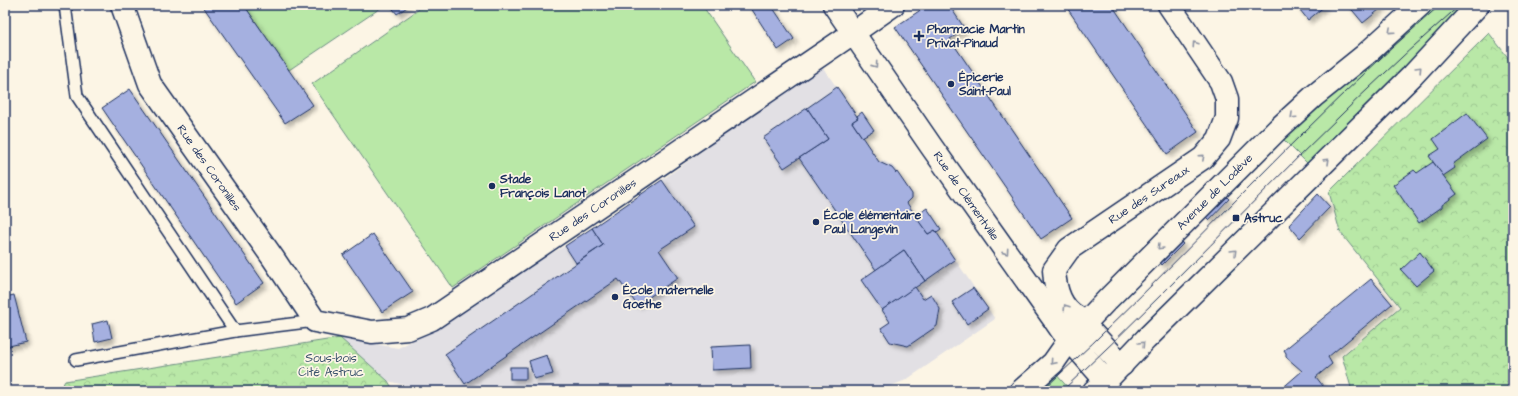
<svg xmlns="http://www.w3.org/2000/svg" width="1518" height="396" font-family="'Architects Daughter',sans-serif">
	<defs>
		<pattern id="forest-crowns" width="20" height="18" patternUnits="userSpaceOnUse"><rect width="20" height="18" fill="#b9e8a7"/><path d="M2 6a3 3 0 1 1 6 0M12 15a3 3 0 1 1 6 0" fill="none" stroke="#9ec792"/></pattern>
		<filter id="shadow"><feDropShadow dx="3.5" dy="3.5" stdDeviation="2" flood-color="#0004"/></filter>
	</defs>
	<rect width="100%" height="100%" fill="#fcf5e5"/>
	<filter id="ink" filterUnits="userSpaceOnUse"><feTurbulence type="fractalNoise" baseFrequency=".025" numOctaves="2"/><feDisplacementMap in="SourceGraphic" scale="8" xChannelSelector="R" yChannelSelector="G"/><feConvolveMatrix kernelMatrix="1 2 1 2 8 2 1 2 1" color-interpolation-filters="sRGB"/></filter>
	<g filter="url(#ink)">
		<path fill="#e2e0e4" d="M821,65l36,51 5,-4 12,18 -12,8 17,24 3,-2 11,6 4,6 15,22v4l-5,5 8,13 12,-8 14,21 -4,3 58,87 -89,61 -28,11h-450l-40,-10 -48,-43 58,10 26,-13 117,-76 24,-13 97,-66z"/>
		<g fill="#b9e8a7" stroke="#6a8c82">
			<path d="M244,5h141l-96,65z"/>
			<path d="M425,5h277l53,77 -302,206 -141,-204z"/>
			<path d="M1432,5h35l-155,163 -31,-31z"/>
			<path d="M1054,372l17,19h-38z"/>
		</g>
		<g fill="url(#forest-crowns)" stroke="#6a8c82">
			<path d="M1489,33l24,31v327h-161l-10,-35 58,-49 -60,-75 -11,-40z"/>
			<path d="M340,338l48,43 6,10h-335l6,-10z"/>
		</g>
		<g fill="#a5b0e0" stroke="#1b2f5e" filter="url(#shadow)">
			<path d="M202,5h42l69,100 -28,18z"/>
			<path d="M390,5h20l-13,9z"/>
			<path d="M749,5h22l23,34 -16,11z"/>
			<path d="M928,5h21l16,24 -15,10 122,179 -31,21 -146,-212z"/>
			<path d="M1065,5h47l86,127 -31,22z"/>
			<path d="M1296,5h30l-18,15z"/>
			<path d="M1348,5h37l-22,18z"/>
			<path d="M837,87l21,31 -6,4 27,40 13,6 4,5 1,-1 15,22v4l-5,5 21,31 7,-4 20,30 -30,21 -21,-31 -28,20 -77,-112 29,-19 -21,-31z"/>
			<path d="M130,89l134,194 -28,20 -134,-195z"/>
			<path d="M807,108l21,31 -44,29 -21,-30z"/>
			<path d="M862,112l12,18 -12,7 -10,-15 6,-4 -1,-2z"/>
			<path d="M1467,113l20,26 -34,25 2,4 -12,8 -14,-20 11,-7 -7,-10z"/>
			<path d="M1433,162l24,32 -15,11v2l-23,16 -26,-38 21,-15 3,3z"/>
			<path d="M662,180l32,47 -35,23 19,28 -41,27 -19,-26 -153,105 -20,-30 158,-109 -11,-17z"/>
			<path d="M1318,194l12,13 -30,31 -11,-13z"/>
			<path d="M1225,195l4,4 -20,21 -5,-5z"/>
			<path d="M927,208l14,21 -4,3 -2,-2 -7,4 -13,-18z"/>
			<path d="M592,228l11,17 -27,18 -11,-17z"/>
			<path d="M373,234l40,58 -31,20 -39,-57z"/>
			<path d="M1179,240l4,4 -21,21 -4,-5z"/>
			<path d="M904,250l21,31 -43,29 -21,-30z"/>
			<path d="M1420,252l14,19 -18,15 -15,-16z"/>
			<path d="M1371,279l21,25 -64,53 4,7 -16,13 11,14h-48l23,-20 -16,-14v-4l-2,-3z"/>
			<path d="M915,287l8,12 8,-5 9,15 -3,17 -29,20 -18,-4 -9,-14 9,-6 -8,-12z"/>
			<path d="M973,288l15,21 -21,15 -15,-22z"/>
			<path d="M14,295l12,47 -21,5v-50z"/>
			<path d="M108,320l4,18 -17,4 -3,-18z"/>
			<path d="M750,345l1,23 -39,2 -1,-23z"/>
			<path d="M547,355l6,19 -19,5 -5,-18z"/>
			<rect x="510" y="367" width="16" height="12"/>
		</g>
		<g fill="none" stroke-linecap="round" stroke-linejoin="round">
			<g stroke="#1b2f5e" stroke-width="14">
				<g id="lane">
					<path d="M65,5l12,91 158,235"/>
					<path d="M76,360l159,-29 80,-10"/>
				</g>
			</g>
			<g stroke="#1b2f5e" stroke-width="25">
				<g id="street">
					<path d="M122,5l28,79 123,174 42,63 57,11 36,-3 24,-10 421,-286 40,-28"/>
					<path d="M834,5l97,141 122,172 9,13 44,50"/>
					<path d="M1122,365l-45,-48c-17,-9 -22,-29 -23,-47l15,-21 134,-91 16,-19 8,-21v-19l-6,-17 -52,-77"/>
				</g>
			</g>
			<g stroke="#1b2f5e" stroke-width="25">
				<g id="secondary">
					<path d="M1021,391l32,-28 17,-24 37,-39 171,-171 36,-33 51,-41 55,-50"/>
					<path d="M1094,391l12,-10 40,-42 267,-264 65,-70"/>
				</g>
			</g>
			<use href="#lane" stroke="#fcf5e5" stroke-width="11"/>
			<use href="#street" stroke="#fcf5e5" stroke-width="22"/>
			<use href="#secondary" stroke="#fcf5e5" stroke-width="22"/>
			<g stroke="#1b2f5e" stroke-width="1">
				<path d="M1042,391c136,-125 258,-265 398,-386"/>
				<path d="M1062,391c135,-126 258,-265 398,-386"/>
			</g>
		</g>
		<defs><path id="oneway-chevron" d="M-2-3.5L2.5 0L-2 3.5" fill="none" stroke-width="1.6" stroke-linecap="round" stroke-linejoin="round"/></defs>
		<g stroke="#8c92a2">
			<use href="#oneway-chevron" transform="translate(1391 31) rotate(138)"/>
			<use href="#oneway-chevron" transform="translate(1195 44) rotate(-124)"/>
			<use href="#oneway-chevron" transform="translate(875 65) rotate(55)"/>
			<use href="#oneway-chevron" transform="translate(1419 69) rotate(-46)"/>
			<use href="#oneway-chevron" transform="translate(1293 116) rotate(137)"/>
			<use href="#oneway-chevron" transform="translate(1202 157) rotate(-42)"/>
			<use href="#oneway-chevron" transform="translate(1327 161) rotate(-44)"/>
			<use href="#oneway-chevron" transform="translate(1160 247) rotate(135)"/>
			<use href="#oneway-chevron" transform="translate(1006 252) rotate(55)"/>
			<use href="#oneway-chevron" transform="translate(1234 252) rotate(-45)"/>
			<use href="#oneway-chevron" transform="translate(1066 307) rotate(-123)"/>
			<use href="#oneway-chevron" transform="translate(1142 344) rotate(-46)"/>
			<use href="#oneway-chevron" transform="translate(1053 362) rotate(131)"/>
		</g>
	</g>
	<g fill="#1b2f5e" stroke="#fcf5e5" stroke-width="1.5">
		<path d="M917 30h4v4h4v4h-4v4h-4v-4h-4v-4h4z"/>
		<circle cx="951" cy="84" r="4"/>
		<circle cx="492" cy="186" r="4"/>
		<rect x="1232" y="214" width="8" height="8" rx="2"/>
		<circle cx="816" cy="222" r="4"/>
		<circle cx="615" cy="297" r="4"/>
	</g>
	<g text-anchor="middle" dominant-baseline="central" stroke-width="3.5" stroke-linejoin="round" paint-order="stroke">
		<g font-size="12" font-weight="bold" fill="#1b2f5e" stroke="#fcf5e5" text-anchor="start">
			<text x="927" y="29">Pharmacie Martin<tspan x="927" dy="14">Privat-Pinaud</tspan></text>
			<text x="959" y="77">Épicerie<tspan x="959" dy="14">Saint-Paul</tspan></text>
			<text x="500" y="179">Stade<tspan x="500" dy="14">François Lanot</tspan></text>
			<text x="824" y="215">École élémentaire<tspan x="824" dy="14">Paul Langevin</tspan></text>
			<text x="1244" y="218">Astruc</text>
			<text x="623" y="290">École maternelle<tspan x="623" dy="14">Goethe</tspan></text>
		</g>
		<g font-size="12" fill="#1b2f5e" stroke="#fcf5e5">
			<text transform="translate(209 168) rotate(55)">Rue des Coronilles</text>
			<text transform="translate(1215 192) rotate(-45)">Avenue de Lodève</text>
			<text transform="translate(1149 195) rotate(-34)">Rue des Sureaux</text>
			<text transform="translate(966 196) rotate(55)">Rue de Clémentville</text>
			<text transform="translate(593 210) rotate(-34)">Rue des Coronilles</text>
		</g>
		<g font-size="12" fill="#3b546d" stroke="#fcf5e5">
			<text x="331" y="358">Sous-bois<tspan x="331" dy="14">Cité Astruc</tspan></text>
		</g>
	</g>
	<rect width="1518" height="396" fill="none" stroke="#fcf5e5" stroke-width="20"/>
	<rect x="10" y="10" width="1498" height="376" fill="none" stroke="#1b2f5e" stroke-width="1.5" filter="url(#ink)"/>
</svg>
